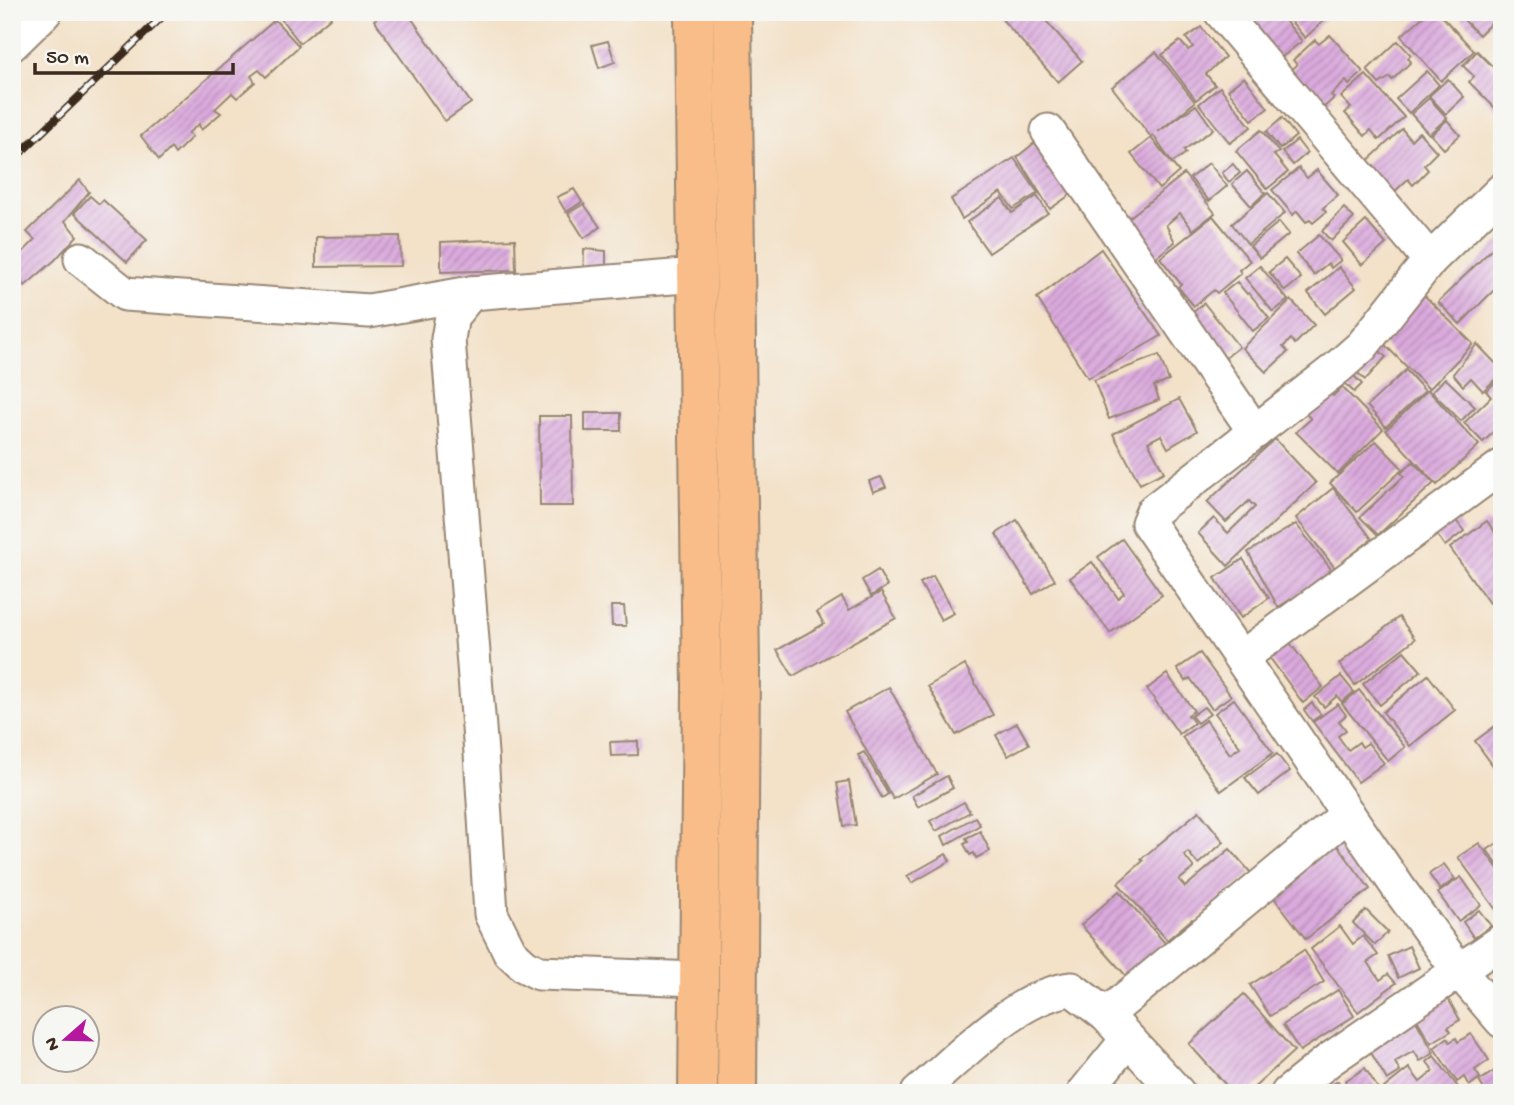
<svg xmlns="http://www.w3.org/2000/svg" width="1514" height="1105" font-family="'Gochi Hand',sans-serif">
	<defs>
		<pattern id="building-hatch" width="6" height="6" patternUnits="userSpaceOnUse" patternTransform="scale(1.75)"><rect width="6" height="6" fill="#dbaade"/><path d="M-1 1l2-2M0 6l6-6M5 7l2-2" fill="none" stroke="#b38bb3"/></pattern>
	</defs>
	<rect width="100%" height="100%" fill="#f6f6f2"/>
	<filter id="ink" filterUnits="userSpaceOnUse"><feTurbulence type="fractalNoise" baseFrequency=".0143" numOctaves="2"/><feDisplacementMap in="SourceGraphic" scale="14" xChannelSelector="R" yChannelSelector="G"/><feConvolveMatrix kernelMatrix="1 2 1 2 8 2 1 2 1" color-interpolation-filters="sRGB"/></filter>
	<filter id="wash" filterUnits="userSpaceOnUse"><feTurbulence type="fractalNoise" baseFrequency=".00686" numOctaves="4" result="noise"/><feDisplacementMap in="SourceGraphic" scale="28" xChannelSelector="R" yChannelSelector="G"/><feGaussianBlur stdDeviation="1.57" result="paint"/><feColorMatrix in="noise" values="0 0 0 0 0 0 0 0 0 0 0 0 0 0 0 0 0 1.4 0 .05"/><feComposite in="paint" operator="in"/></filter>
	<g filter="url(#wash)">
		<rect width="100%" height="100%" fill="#f3e1c8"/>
		<g id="blocks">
			<g fill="url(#building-hatch)">
				<path d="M289,12h39l3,5 -31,26 -19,-24z"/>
				<path d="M386,12h21l64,91 -26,18 -71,-101z"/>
				<path d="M1005,12h33l44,49 -24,21 -58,-65z"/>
				<path d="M1235,12h43l24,29 -30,24z"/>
				<path d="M1283,12h50l-28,26z"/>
				<path d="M1428,12h10l36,39 -33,30 -40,-45z"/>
				<path d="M1456,12h46v4l-3,-1 -20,20z"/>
				<path d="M275,20l24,26 -33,31 -7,-7 -8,6 4,6 -18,16 -5,-5 -17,16 6,4 -20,17 -2,-6 -11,9 4,4 -17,17 -4,-6 -12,12 -18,-24z"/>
				<path d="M1201,27l24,30 -19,17 9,11 -19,15 -34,-45 18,-14 8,9 5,-3 -7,-9z"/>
				<path d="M1330,35l33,37 -14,13 -3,-4 -15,14 3,3 -14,13 -33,-37 10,-9 -4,-5 22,-20 4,4z"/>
				<path d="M608,41l7,21 -16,6 -7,-23z"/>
				<path d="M1398,41l13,14 -3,3 3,4 -19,18 -2,-3 -11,7 -12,-14z"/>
				<path d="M1477,51l25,25v39l-33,-33 5,-6 -11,-10z"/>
				<path d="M1156,52l39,50 -37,30 38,-27 17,24 -29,21 2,3 -14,10 -19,-28 -2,2 -39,-50z"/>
				<path d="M1427,71l12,14 -30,28 -13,-14z"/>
				<path d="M1366,75l38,42 -25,23 -8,-10 -6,6 -20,-23 6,-5 -10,-11z"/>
				<path d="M1244,77l24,31 -16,12 -24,-30z"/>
				<path d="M1448,79l16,18 -18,17 -17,-18z"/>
				<path d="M1220,87l31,40 -21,16 -31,-39z"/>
				<path d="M1429,98l18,20 -18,16 -18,-20z"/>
				<path d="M1282,118l14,18 -16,13 -14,-17z"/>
				<path d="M1447,120l13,15 -16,14 -13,-14z"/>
				<path d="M1402,129l9,11 8,-8 18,20 -13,13 4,5 -15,15 -5,-6 -18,17 -27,-31z"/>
				<path d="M1261,130l18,22 -5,3 14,17 -21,17 -31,-38z"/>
				<path d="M1151,138l28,34 -20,17 -28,-35z"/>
				<path d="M1297,140l10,13 -14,12 -11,-13z"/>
				<path d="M1037,141l37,51 -24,17 -33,-52z"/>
				<path d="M1014,158l24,35 -25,16 -12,-17 -39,27 -11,-20z"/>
				<path d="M1209,163l18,23 -18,15 -19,-23z"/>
				<path d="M1233,164l7,9 -11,9 -7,-9z"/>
				<path d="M1299,168l8,10 10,-8 21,25 -15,13 3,4 -13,11 -3,-3 -4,2 -9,-11 -4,4 -21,-25z"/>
				<path d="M1247,171l18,22 -14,13 -19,-22z"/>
				<path d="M1184,174l31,39 -22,17 -13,-17 -14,12 9,17 -25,20 -30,-37z"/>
				<path d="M80,180l9,12 -24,29 12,15 -22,24 -30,26 -13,-12v-11l23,-23 -8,-8z"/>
				<path d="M574,189l8,13 -16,10 -9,-15z"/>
				<path d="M1268,193l17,20 -37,31 -16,-20z"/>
				<path d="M90,196l9,8 4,-4 44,40 -20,22 -53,-49z"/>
				<path d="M1037,196l11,17 -59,40 -22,-31 35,-24 10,15z"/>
				<path d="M584,204l16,23 -16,11 -16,-25z"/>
				<path d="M1344,208l10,10 -23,23 -9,-10z"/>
				<path d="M1213,216l37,45 -11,9 2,3 -24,20 -3,-3 -20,16 -16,-19 3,-3 -21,-26z"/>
				<path d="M1366,221l20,23 -24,21 -19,-23z"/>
				<path d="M1279,222l10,12 -29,24 -10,-12z"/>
				<path d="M1319,235l22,25 -10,8 -3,-5 -14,12 -18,-21z"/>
				<path d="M400,236l1,30 -85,1v-30z"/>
				<path d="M515,239l1,31 -75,2v-30z"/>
				<path d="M1502,239v43l-42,42 -22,-22z"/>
				<path d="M584,249l22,2v27l-23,-1z"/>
				<path d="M1101,249l60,87 -73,42 -51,-80z"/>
				<path d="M1285,259l16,19 -16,13 -16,-19z"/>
				<path d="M1260,266l28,34 -15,12 -28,-34z"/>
				<path d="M1339,267l17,21 -31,26 -17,-21z"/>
				<path d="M1237,282l10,12 2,-1 20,25 -16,13 -30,-38z"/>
				<path d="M1421,292l52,52 -44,45 -53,-53z"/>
				<path d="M1291,300l23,25 -19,19 -4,-5 -8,8 5,5 -22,20 -24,-24z"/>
				<path d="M1204,303l35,44 -14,11 -35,-43z"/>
				<path d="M1371,343l15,14 -21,23 -15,-15z"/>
				<path d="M1477,344l25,26v3l-19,18 -12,-13 -8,8 -10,-12z"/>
				<path d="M1159,355l10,26 -15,5 5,14 -50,19 -15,-39z"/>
				<path d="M1345,367l17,17 -8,8 -17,-16z"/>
				<path d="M1406,370l19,21 -39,36 -19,-21z"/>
				<path d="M1502,376v48l-19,18 -19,-19 27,-26 -5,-6z"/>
				<path d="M1445,378l30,29 -14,14 -29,-29z"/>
				<path d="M1321,384l12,12 9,-9 41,42 -45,45 -42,-42 15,-13 -12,-12z"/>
				<path d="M1428,390l51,55 -42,40 -51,-55z"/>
				<path d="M1179,399l18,32 -29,17 -7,-13 -13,7 16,30 -24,12 -27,-50z"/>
				<rect x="585" y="413" width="36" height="18"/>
				<path d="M539,416h33l1,90h-33z"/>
				<path d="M1275,439l41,44 -88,83 -30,-33 16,-15 14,15 27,-26 -6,-6 -23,21 -19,-20z"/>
				<path d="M1376,441l27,28 -46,43 -27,-29z"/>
				<path d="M1413,462l21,21 -56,52 -18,-18 44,-41 -3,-3z"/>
				<path d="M881,477l5,10 -13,5 -4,-11z"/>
				<path d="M1333,488l39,51 -37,29 -39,-50z"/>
				<path d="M1448,510l16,21 -19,15 -16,-22z"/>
				<path d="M1017,520l38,60 -22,14 -37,-60z"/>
				<path d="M1487,521l15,21v51l-13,10 -39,-55z"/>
				<path d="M1296,524l38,49 -56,34 -30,-55z"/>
				<path d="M1122,539l40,56 -52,38 -40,-55 22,-16 26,36 6,-5 -26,-36z"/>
				<path d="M1243,559l26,39 -28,20 -26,-40z"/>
				<path d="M878,570l9,16 -16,10 -9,-16z"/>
				<path d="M933,576l21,37 -13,7 -21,-37z"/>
				<path d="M881,592l15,26 -103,58 -16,-26 47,-26 -7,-12 25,-15 7,13z"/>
				<path d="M611,606h13l2,20h-14z"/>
				<path d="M1399,617l16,22 -60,46 -16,-21z"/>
				<path d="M1290,643l33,44 -20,16 -33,-45z"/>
				<path d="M1404,651l17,20 -41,34 -17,-21z"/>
				<path d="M1200,653l31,43 -19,13 -22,-31 -4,3 -9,-12z"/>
				<path d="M965,665l28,50 -37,20 -28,-49z"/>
				<path d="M1167,674l27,37 -6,4 6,8 -15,11 -32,-45z"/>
				<path d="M1428,675l27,35 -45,36 -27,-34z"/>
				<path d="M1341,676l13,16 -12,10 -5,-6 -13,11 -9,-10z"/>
				<path d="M889,687l48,87 -44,25 -48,-87z"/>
				<path d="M1359,690l46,57 -17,14 -46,-57z"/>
				<path d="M1234,699l39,54 -52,38 -39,-54 24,-17 24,34 10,-7 -25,-34z"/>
				<path d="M1312,703l9,12 -9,6 -8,-11z"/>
				<path d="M1338,704l8,11 -7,6 7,9 -8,6 10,14 11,-8 3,5 6,-4 16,20 -26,19 -45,-60z"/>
				<path d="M1204,707l6,7 -13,9 -6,-7z"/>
				<path d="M1502,721v57l-27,-37z"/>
				<path d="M1017,723l12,21 -21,12 -12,-21z"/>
				<path d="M638,741v14l-27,1 -1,-14z"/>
				<path d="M864,752l24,42 -6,4 -24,-43z"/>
				<path d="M1277,754l13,17 -31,24 -14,-17z"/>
				<path d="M947,776l6,12 -35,19 -6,-11z"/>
				<path d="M849,781l7,44 -12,1 -7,-43z"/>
				<path d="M964,802l6,10 -34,19 -6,-10z"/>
				<path d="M1199,811l25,31 -26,22 -10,-12 -4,3 10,13 -15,12 6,7 45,-38 21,24 -57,48 -2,-2 -25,21 -49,-57 25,-22 -2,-2z"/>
				<path d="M975,817l5,8 -34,20 -4,-9z"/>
				<path d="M980,831l10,20 -14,7 -2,-5 -4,2 -6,-11 4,-2 -2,-4z"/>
				<path d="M1331,837l39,52 -64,50 -40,-52z"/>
				<path d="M1502,840v31l-15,-21z"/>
				<path d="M1479,843l23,31v44l-44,-61z"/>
				<path d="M946,854l4,7 -38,22 -5,-7z"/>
				<path d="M1444,864l11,15 -15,11 -11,-16z"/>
				<path d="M1461,877l20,28 -23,16 -20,-28z"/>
				<path d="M1119,891l46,52 -38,34 -46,-52z"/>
				<path d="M1366,910l22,22 -13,13 -22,-22z"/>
				<path d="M1479,910l12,16 -17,12 -11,-16z"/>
				<path d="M1340,926l13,18 10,-8 15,19 -10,7 12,18 8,-6 8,9 -38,29 -47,-63z"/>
				<path d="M1409,946l10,22 -21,10 -10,-22z"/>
				<path d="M1304,950l20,32 -54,34 -20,-31z"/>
				<path d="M1338,990l16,26 -54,35 -17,-26z"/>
				<path d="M1244,994l50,57 -46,42h-15l-44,-49z"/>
				<path d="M1446,995l14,25 -12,7 3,4 -20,12 -21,-35z"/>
				<path d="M1411,1012l23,41 -14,8 -6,-10 -19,11 5,10 -13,8 -24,-41z"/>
				<path d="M1471,1034l18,26 -14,10 5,8 -11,8 -5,-9 -7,5 -23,-34 13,-10 3,4 6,-4 2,4z"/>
				<path d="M1434,1056l24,31 -7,6h-63l-4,-5 25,-20 11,14 14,-11 -7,-9z"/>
				<path d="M1502,1066v27h-16l-7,-12z"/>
				<path d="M1365,1068l16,25h-29l-7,-12z"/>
				<path d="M1338,1081l8,12h-27z"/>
			</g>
		</g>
	</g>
	<g filter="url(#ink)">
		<use href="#blocks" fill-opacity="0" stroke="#978673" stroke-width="2"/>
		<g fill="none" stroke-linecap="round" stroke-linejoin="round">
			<g stroke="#978673" stroke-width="37">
				<g id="minor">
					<path d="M1221,12l209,248"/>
					<path d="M12,44l33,-32"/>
					<path d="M1048,131l207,301"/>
					<path d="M1502,190l-72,70 -68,86 -25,22 -184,143 -5,12 254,370 57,78 43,50"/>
					<path d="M81,259l44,35 244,17 102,-18 227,-18"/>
					<path d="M471,293l-19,23 -4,23 33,414 10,161 19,38 15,14 14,7 159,6"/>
					<path d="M1241,658l261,-192"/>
					<path d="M1106,1015l242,-201"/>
					<path d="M918,1093c42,-36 99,-98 154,-104l34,26 72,78"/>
					<path d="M1084,1093l44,-54"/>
					<path d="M1288,1093l41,-33 173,-119"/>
				</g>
			</g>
			<g stroke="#978673" stroke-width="42">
				<g id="highway">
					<path d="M694,12l8,678 -4,403"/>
					<path d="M732,12l8,658 -3,423"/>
				</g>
			</g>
			<use href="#minor" stroke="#fff" stroke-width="33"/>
			<use href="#highway" stroke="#f8bd89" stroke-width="38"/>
			<g stroke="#3b2a1e" stroke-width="8">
				<path id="rail" d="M12,161l155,-149"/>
			</g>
			<use href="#rail" stroke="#f6f6f2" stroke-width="5" stroke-dasharray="16" stroke-linecap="butt"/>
		</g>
	</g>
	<rect width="1514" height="1105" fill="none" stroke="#f6f6f2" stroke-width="42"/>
	<g transform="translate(66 1039) rotate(250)"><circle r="33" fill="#f6f6f2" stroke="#aba49d" stroke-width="2"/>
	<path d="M0-5L12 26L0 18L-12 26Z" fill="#b5179e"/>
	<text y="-10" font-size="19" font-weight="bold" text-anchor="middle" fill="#3b2a1e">N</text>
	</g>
	<path d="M35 63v10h198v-10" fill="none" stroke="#3b2a1e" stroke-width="3.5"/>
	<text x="46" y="63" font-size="21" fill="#3b2a1e" stroke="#f6f6f2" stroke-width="5" paint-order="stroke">50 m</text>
</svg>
